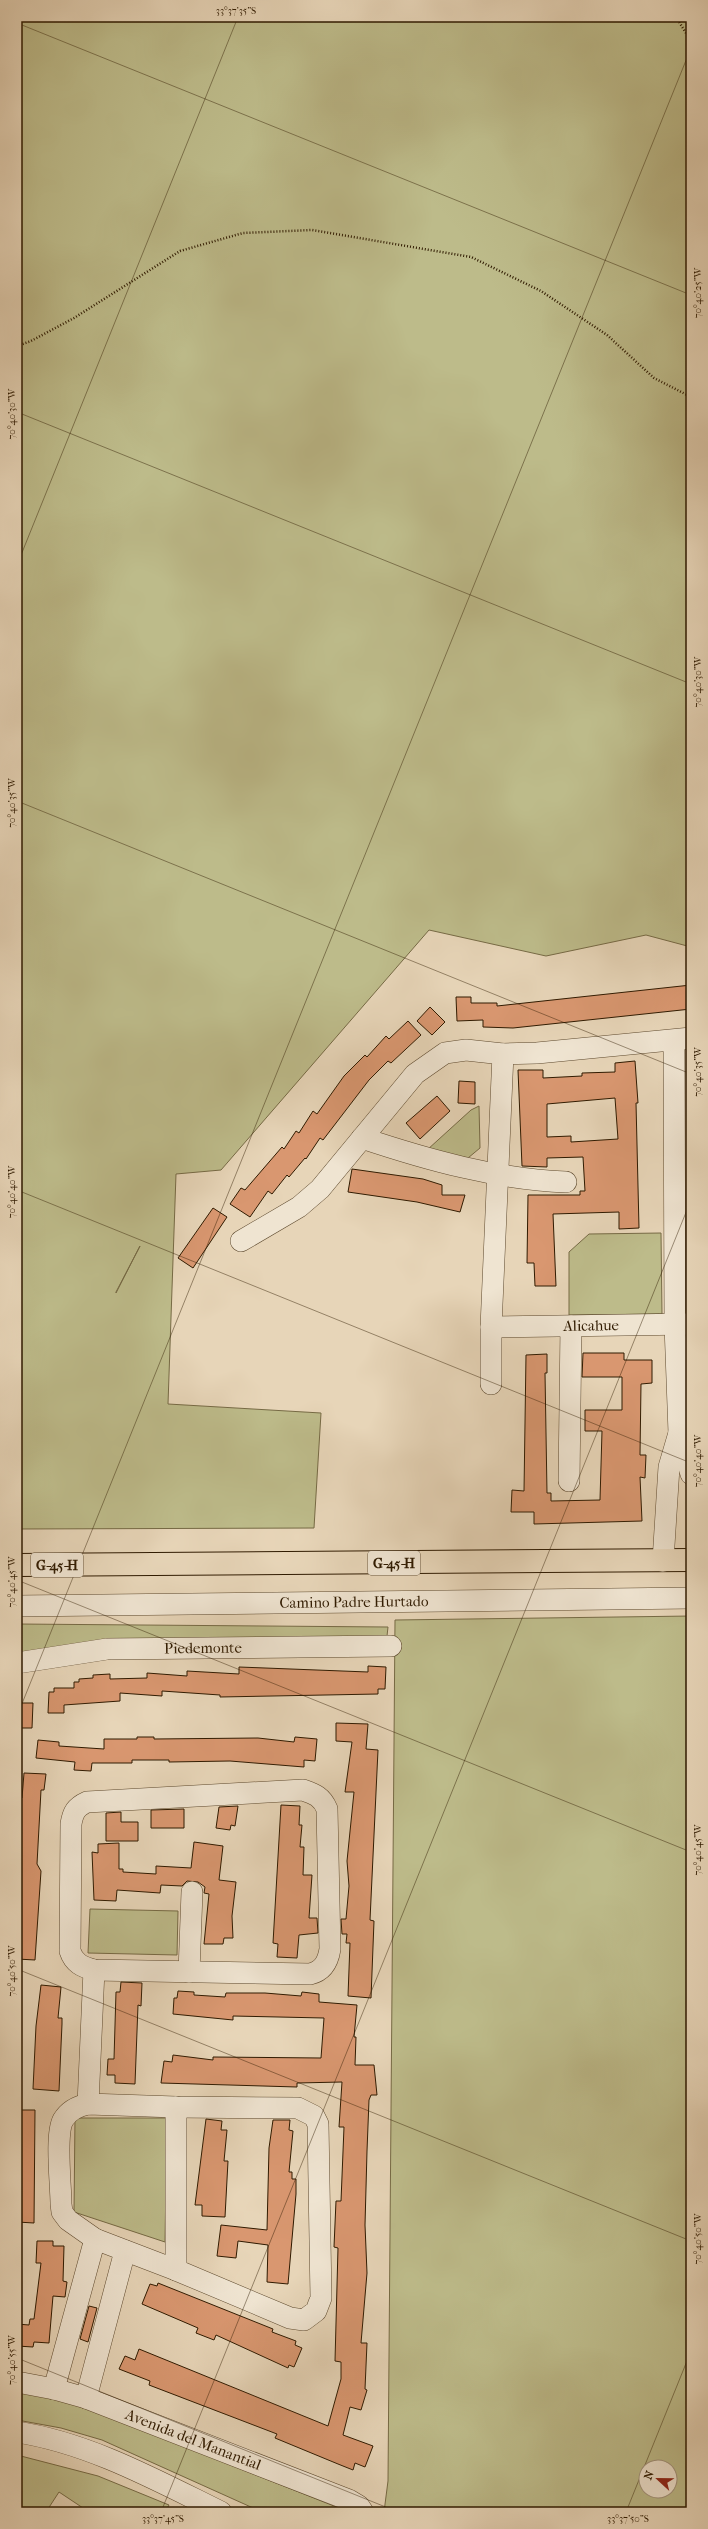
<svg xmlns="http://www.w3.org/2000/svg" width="708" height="2529" font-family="'IM FELL French Canon',serif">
	<rect width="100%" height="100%" fill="#e7d5b8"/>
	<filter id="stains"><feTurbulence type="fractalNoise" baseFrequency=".005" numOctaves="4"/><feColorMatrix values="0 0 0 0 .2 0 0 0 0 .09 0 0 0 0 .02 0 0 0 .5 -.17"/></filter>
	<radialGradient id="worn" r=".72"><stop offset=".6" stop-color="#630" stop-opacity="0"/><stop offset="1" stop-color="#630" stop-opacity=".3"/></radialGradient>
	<g fill="#bdbb8a" stroke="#766a45" fill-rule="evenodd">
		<path d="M17,17h674v930l-45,-12 -100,21 -117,-26 -208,240 -45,4 -8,230 153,9 -7,115 -297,1zM140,1246l-24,47v-1z"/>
		<path d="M479,1106l1,42 -12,10 -41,-8 44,-40z"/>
		<path d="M661,1233l1,81 -93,1v-63l20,-18z"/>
		<path d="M691,1616v896h-307l4,-31 7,-861zM646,2467h24v24h-24z"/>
		<path d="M17,1624l371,3 -1,9 -370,17z"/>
		<path d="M90,1909l88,2 -1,44 -89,-2z"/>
		<path d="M75,2118h92l-2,124 -91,-30z"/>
		<path d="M17,2386l33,7 299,119h-87l-160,-72 -41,-12 -44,-8z"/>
		<path d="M17,2455l81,21 71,29 -4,7h-76l-30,-20 -13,20h-29z"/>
	</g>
	<g fill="#d99770" stroke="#2f1a00" fill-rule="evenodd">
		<path d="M691,985v24l-178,19 -30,-1v-7l-26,1 -1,-24h15v6h26v3z"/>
		<path d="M430,1007l15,15 -13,13 -15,-14z"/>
		<path d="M408,1021l13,14 -30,28 -3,-2 -19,19 -46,60 -3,-2 -14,21 -1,-1 -16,19 -2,-2 -15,19 -4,-3 -18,26 -20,-13 11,-16 4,2 37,-43 2,2 12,-18 3,2 14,-22 4,3 27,-38 21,-21 2,2 19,-21 3,3z"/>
		<path d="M635,1061l3,42h-2l3,125 -20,1v-17l-66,2 3,72h-21l-1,-23h-7l1,-68h52v-4h5l-2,-34 -36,1v9l-25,-1 -4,-96h25v8l39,-2v-3l33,-1v-9zM615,1098l3,41 -47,3v-6l-24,1v-33z"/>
		<path d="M459,1081l16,1v22l-17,-1z"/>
		<path d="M437,1096l13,15 -30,28 -14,-16z"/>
		<path d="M352,1169l71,10 19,6v10h23l-5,17 -43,-10 -69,-10z"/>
		<path d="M213,1208l14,9 -34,51 -15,-10z"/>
		<path d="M583,1353h41v7h28v23l-11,1 -1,71h6l-1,23 -5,-1 2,44 -108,3v-12h-23l1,-22 12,1 2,-136 21,-1v19h-2l2,120h4v8l49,-1 2,-69h-17v-21h37v-33h-40z"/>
		<path d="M368,1666l18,1 -1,22h-7v5l-158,3v-2l-58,-4v5l-42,-3v8l-56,4v8h-16l1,-21h5v-4h20v-6h5v-3l14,-1v-3l17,-1v5l37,-1v-5l40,3v-5l52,3v-7l129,5z"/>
		<path d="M17,1703h16l-1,25h-15z"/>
		<path d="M336,1723l32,1 -2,25 12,1 -8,170 4,1 -3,77 -23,-2 2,-53h-4l1,-9h-5l-1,-15h5l3,-33 -2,-25 7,-69h-9l7,-50 -16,-1z"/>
		<path d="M137,1737h17v2l104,-1 36,4 1,-5 22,2 -2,22 -11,-1v7l-74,-6 -61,1v-2h-37v3h-40l-1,8 -17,-1 1,-8 -39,-4 2,-18 21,2v4l45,3v-10h33z"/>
		<path d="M24,1773l22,1 -2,16h-3l-4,74 4,7 -6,89 -18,-1 3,-79 -3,-1v-81h5z"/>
		<path d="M281,1805l19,1 -1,19h3l-2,22h4l-1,28h9l-3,43h8l1,15 -19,2 -2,23 -20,-1 1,-13 -5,-1z"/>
		<path d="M238,1806l-3,20 -4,-1 -1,5 -14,-2 3,-21z"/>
		<path d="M184,1809v19h-33v-18z"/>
		<path d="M121,1812v10h17v19h-32v-28z"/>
		<path d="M194,1842l29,4 -4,34 17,2 -4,34 1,22h-9l-1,6h-19l5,-50 -5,-1 1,-6 -7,-5 -11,-1 -5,5 -21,-1 -1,8 -43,-3 -1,11 -22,-1 -2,-48 6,1v-9l21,-1v26h4v3l33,2v-8l35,2z"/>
		<path d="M121,1982l21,1 -1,23 -3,-1 -3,79 -20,-1v-8h-8l1,-16h6l2,-67h4z"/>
		<path d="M41,1985l20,2 -3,31h4v6l-3,67 -26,-2 3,-63z"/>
		<path d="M178,1991l16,1v3l31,2 1,-4h39l36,3 1,-4 17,2v8l38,3 -3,32h2l-1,28h19l3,30h-6l-2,5 -2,51 -2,74 2,48 -6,70h6l-2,46 2,1 -6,20 -11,-3 -7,28 30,11 -8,21 -10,-4 -2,7 -15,-6 -63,-26 2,-4 -128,-49 1,-4 -31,-12 6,-13 10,4 4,-11 189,77 13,-47v-17l-6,-1 3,-113 -4,-1 2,-46h5l3,-74h-5l3,-45 -45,1v4l-136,-4 3,-22 8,1 1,-7 40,5v-3l108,1 3,-40 -91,-2v4l-60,-6 1,-16h3z"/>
		<path d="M18,2110h17l-1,113 -17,-1z"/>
		<path d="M206,2119l16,2 -1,9h6l-3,31h4l-3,56 -23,-1v-11h-7z"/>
		<path d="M273,2120h17l-1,10 4,1 -4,41h3v7h4v15l-8,90 -21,-2 1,-37 -30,-4 -2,17 -19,-2 4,-31 46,5 2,-82z"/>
		<path d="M37,2241h16v5h11l-1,35 4,1 -2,15 -12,-1 -4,47 -15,-1 -1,5 -16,-1v-22l12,1 1,-6h4l7,-56h-5z"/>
		<path d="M158,2283l115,46 -1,3 24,9 -1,4 7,3 -8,19 -5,-2 -1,3 -72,-33 -2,5 -18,-7 2,-5 -56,-24 8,-20 7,2z"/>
		<path d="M89,2306l8,2 -9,34 -8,-3z"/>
	</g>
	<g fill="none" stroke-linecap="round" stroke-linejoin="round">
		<g stroke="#5d492e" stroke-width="22">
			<g id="minor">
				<path d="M674,1041l1,284 4,108 12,41"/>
				<path d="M362,1138c66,22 134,41 204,44"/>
				<path d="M241,1241l58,-34 21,-18 95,-115 30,-21 21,-3 37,4 34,-1 154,-15"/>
				<path id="s1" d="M491,1327l200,-3"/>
				<path d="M491,1384v-57l12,-273"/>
				<path d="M569,1481l2,-155"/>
				<path d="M663,1561l6,-94 10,-34"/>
				<path id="s2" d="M17,1606l674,-8"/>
				<path id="s3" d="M17,1663l90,-14 284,-3"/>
				<path d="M303,1790c12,4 19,7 24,19l3,140c-2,13 -7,22 -20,25l-216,-4c-12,-3 -20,-7 -24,-19l1,-127c2,-12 5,-17 16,-22z"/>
				<path d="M189,1972l3,-80"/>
				<path d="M88,2104l88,3 122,1 16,8 4,8 3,174 -5,13 -12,9 -14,-2 -114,-48 -81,-31 -27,-19 -6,-8 -1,-8c0,-19 -6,-69 2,-84 6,-10 15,-14 25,-16z"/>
				<path d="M88,2104l6,-134"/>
				<path d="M176,2270v-163"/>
				<path id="s4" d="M17,2382l37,7 32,9 263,102 10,6 4,6"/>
				<path d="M54,2389l41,-150"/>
				<path d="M86,2398l39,-147"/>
				<path d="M17,2432c72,11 139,48 204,80"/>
			</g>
		</g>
		<g stroke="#2f1a00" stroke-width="24">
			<path id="major" d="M17,1565l674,-5"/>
		</g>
		<g stroke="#2f1a00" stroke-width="2.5" stroke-dasharray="1 2" stroke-linecap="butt">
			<path d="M676,17l15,24"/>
			<path d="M17,346l14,-5 43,-23 106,-67 63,-18 69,-3 159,27 70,34 66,44 47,43 37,19"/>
		</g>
		<use href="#minor" stroke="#efe4d1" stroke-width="21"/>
		<use href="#major" stroke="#e7d5b8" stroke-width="22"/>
	</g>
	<path fill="none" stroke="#2f1a00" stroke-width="1" stroke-opacity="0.45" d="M17,23l674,272M17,412l674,272M17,565l221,-548M17,801l674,273M17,1190l674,273M17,1580l674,272M17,1716l674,-1668M17,1969l674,272M17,2358l381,154M161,2512l530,-1312M626,2512l65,-161"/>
	<g text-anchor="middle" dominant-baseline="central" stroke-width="4" stroke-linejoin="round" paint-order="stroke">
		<g fill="#efe4d1" stroke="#69573f" stroke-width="1">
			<rect x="368" y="1551" width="52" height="24" rx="3"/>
			<rect x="31" y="1553" width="52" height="24" rx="3"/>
		</g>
		<g font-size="14" font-weight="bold" fill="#2f1a00">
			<text x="394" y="1563">G-45-H</text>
			<text x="57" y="1565">G-45-H</text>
		</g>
		<g font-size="15" fill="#2f1a00" stroke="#efe4d1">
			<text stroke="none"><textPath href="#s1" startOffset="100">Alicahue</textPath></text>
			<text stroke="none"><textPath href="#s2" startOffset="337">Camino Padre Hurtado</textPath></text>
			<text stroke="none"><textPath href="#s3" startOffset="187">Piedemonte</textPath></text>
			<text stroke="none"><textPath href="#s4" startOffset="186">Avenida del Manantial</textPath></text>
		</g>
	</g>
	<rect width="708" height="2529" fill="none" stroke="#e7d5b8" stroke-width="44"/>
	<g transform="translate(658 2479) rotate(292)"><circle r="19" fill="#efe4d1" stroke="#a2937d"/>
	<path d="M0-3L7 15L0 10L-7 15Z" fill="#8f2418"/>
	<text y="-6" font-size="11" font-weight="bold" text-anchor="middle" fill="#2f1a00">N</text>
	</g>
	<rect x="22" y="22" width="664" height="2485" fill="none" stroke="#2f1a00" stroke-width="1.5"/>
	<g font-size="10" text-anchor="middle" fill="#2f1a00">
		<text x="236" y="14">33°37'35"S</text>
		<text transform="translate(697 293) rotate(-90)" y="4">70°40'25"W</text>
		<text transform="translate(11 414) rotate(-90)" y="4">70°40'30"W</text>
		<text transform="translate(697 682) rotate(-90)" y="4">70°40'30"W</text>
		<text transform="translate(11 803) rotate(-90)" y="4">70°40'35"W</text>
		<text transform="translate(697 1072) rotate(-90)" y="4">70°40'35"W</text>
		<text transform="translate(11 1192) rotate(-90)" y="4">70°40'40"W</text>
		<text transform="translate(697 1461) rotate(-90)" y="4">70°40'40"W</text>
		<text transform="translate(11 1582) rotate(-90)" y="4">70°40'45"W</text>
		<text transform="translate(697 1850) rotate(-90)" y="4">70°40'45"W</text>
		<text transform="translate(11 1971) rotate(-90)" y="4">70°40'50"W</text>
		<text transform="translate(697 2239) rotate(-90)" y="4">70°40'50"W</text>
		<text transform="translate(11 2360) rotate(-90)" y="4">70°40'55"W</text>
		<text x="163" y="2522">33°37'45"S</text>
		<text x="628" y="2522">33°37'50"S</text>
	</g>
	<rect width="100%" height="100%" filter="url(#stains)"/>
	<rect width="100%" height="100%" fill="url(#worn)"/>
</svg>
